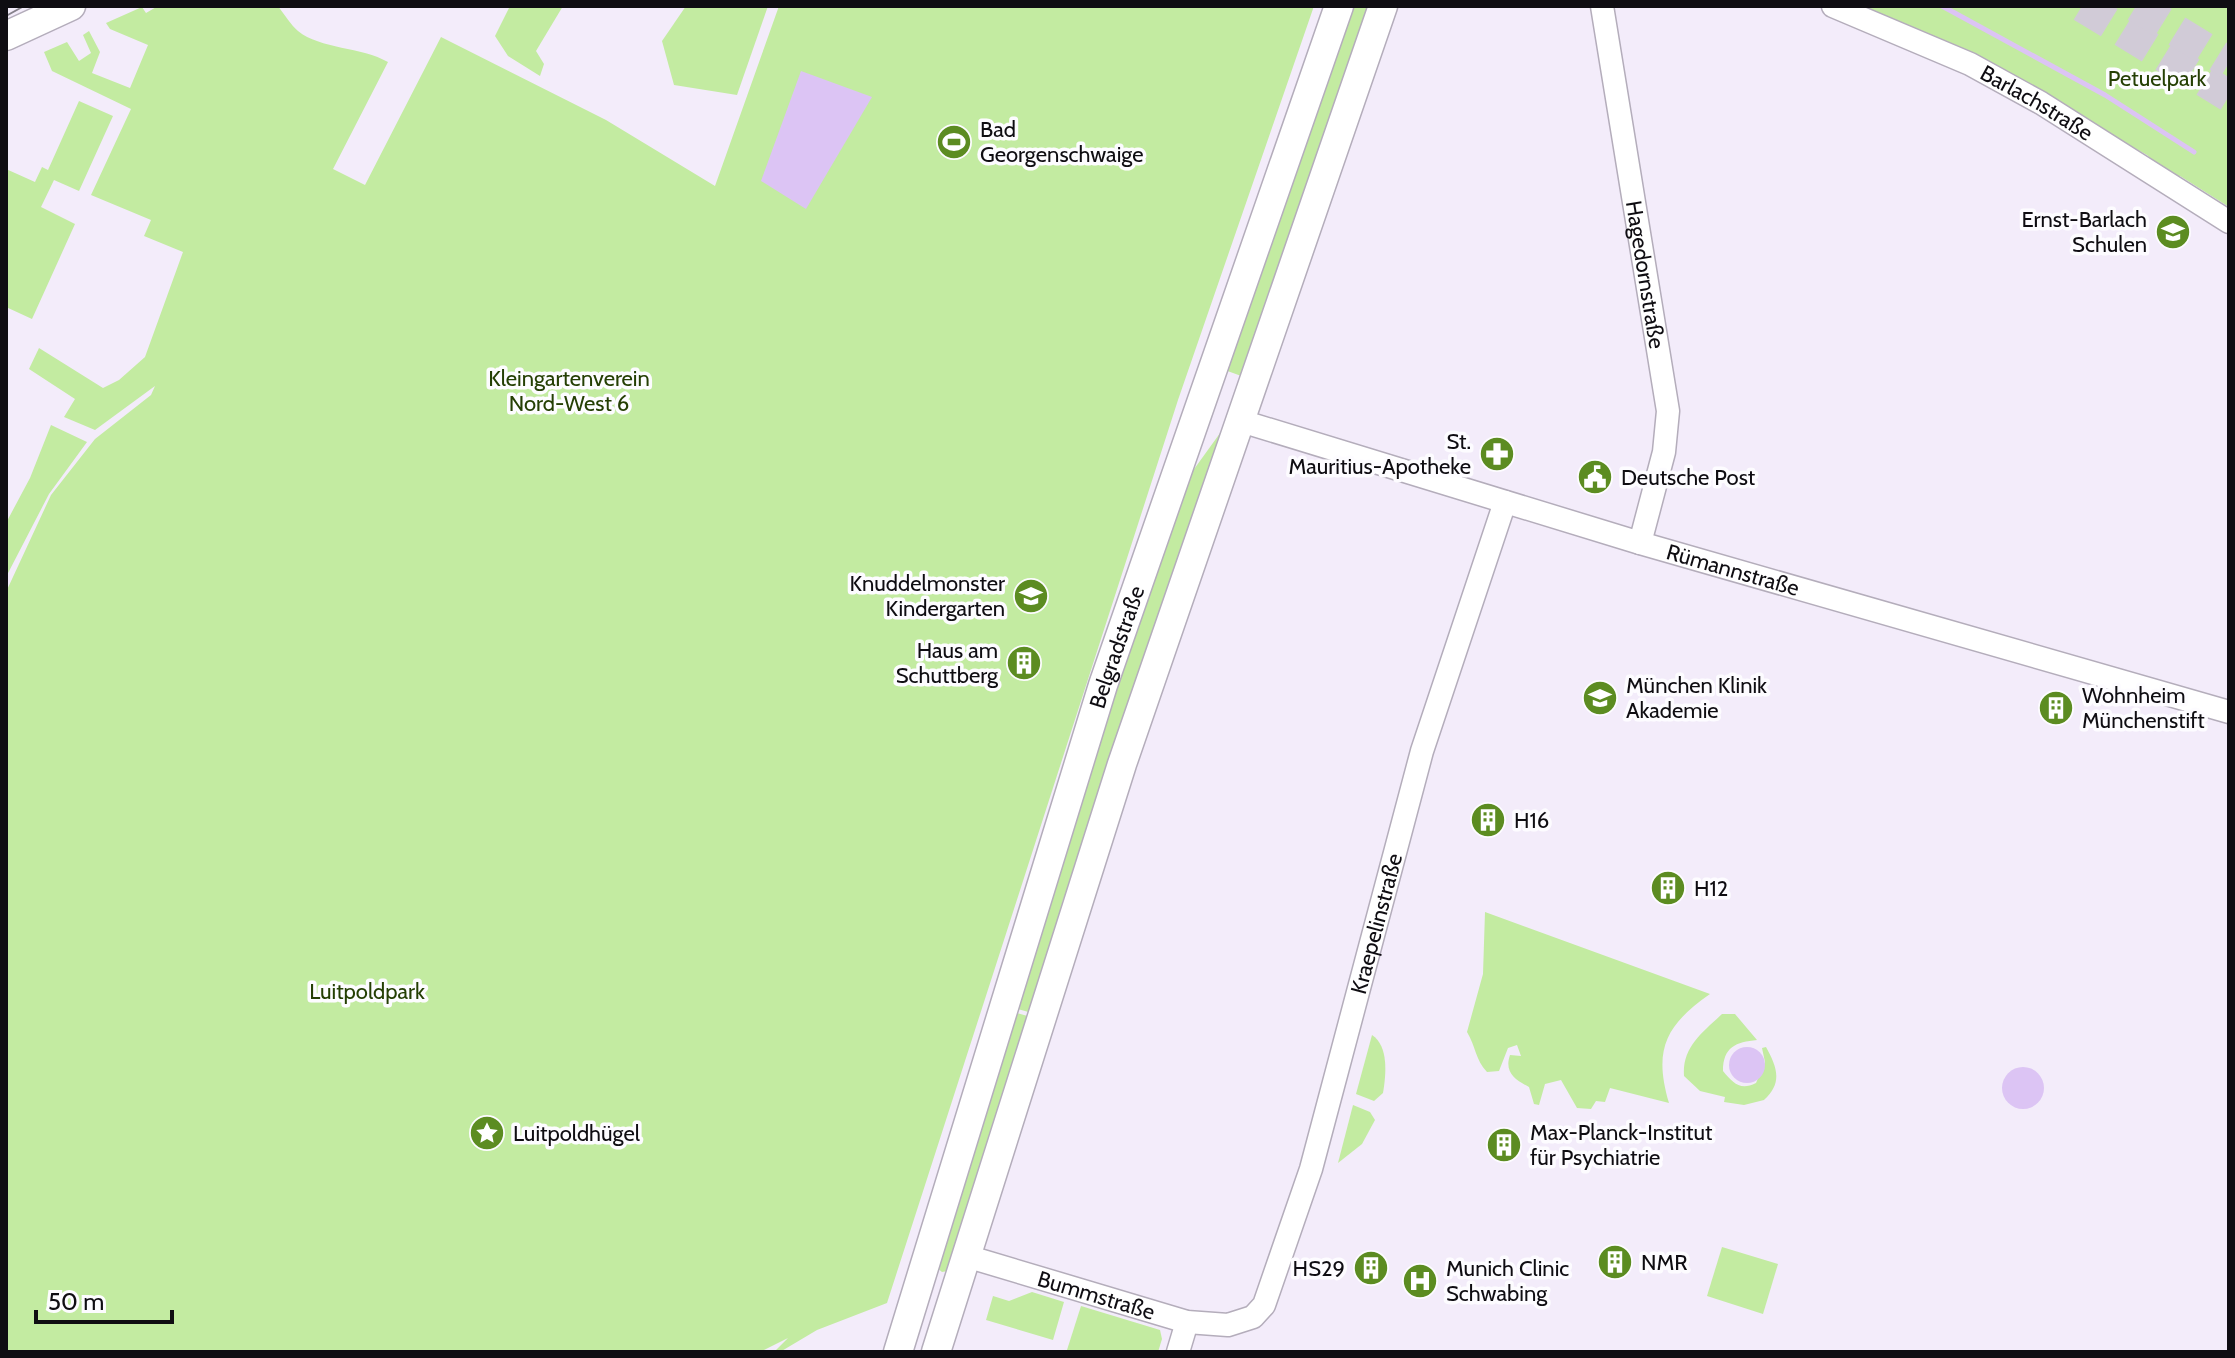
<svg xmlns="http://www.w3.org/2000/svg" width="2235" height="1358" font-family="Cabin,sans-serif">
	<rect width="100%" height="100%" fill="#f3ecfa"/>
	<g fill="#c3eba1">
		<path d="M158,6h120c6,8 13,19 20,25 22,18 64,16 90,31l-55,107 32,16 76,-148 165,83 109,66 64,-180h535l-136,394 -291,903 -70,27 -37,22h-6l14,-14 -28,14h-754v-760l45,-97 44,-56 56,-44 4,-9 -60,44 -31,-13 11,-18 -46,-30 10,-21 64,40 16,-8 26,-23 38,-105 -39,-16 7,-16 -60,-25 40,-86 -79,-38 -8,-19 23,-10 12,19 12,-8 -8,-18 6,-4 11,21 -8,21 38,15 18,-43 -38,-16 -4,-6 36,-16 4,6z"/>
		<path d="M510,6h53l-27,45 8,13 -4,12 -32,-20 -13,-20z"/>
		<path d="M686,6h82l-31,89 -63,-10 -12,-44z"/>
		<path d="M1350,6h24l-130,371 -22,-8z"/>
		<path d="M1856,6h373v201l-49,-31 -4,5 -29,-26 -190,-105z"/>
		<path d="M79,101l34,15 -34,75 -25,-11 -13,27 34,17 -43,95 -26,-12v-138l29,13 7,-15 6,3z"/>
		<path d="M51,425l36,17 -38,52 -43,83v-54l24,-45z"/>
		<path d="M1223,429l-138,414 -22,57 -31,113 -18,-5 84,-271 94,-265z"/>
		<path d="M1485,912l225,82c-44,31 -57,55 -41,109l-59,-15 -5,14 -9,-1 -5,8 -14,-1 -16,-28 -16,4 -6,21 -5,-1 -5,-17c-14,-7 -25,-15 -19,-32l11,1 -4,-11 -9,3 -9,23 -12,1c-12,-13 -11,-25 -20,-40l16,-58z"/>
		<path d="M1013,1012l18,5 -83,254 -6,1 -6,-5z"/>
		<path d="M1722,1014h13l22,26c-21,2 -34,7 -34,31 10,12 17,20 33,12l9,-21 -3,-14 4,-1c11,20 17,36 -2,53l-20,5 -20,-3 1,-5 -25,-6 -16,-15c-2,-29 18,-43 38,-62z"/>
		<path d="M1372,1035c17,11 14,40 11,58l-9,8 -18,-7z"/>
		<path d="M1353,1105l17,7 5,8 -13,24 -24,19z"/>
		<path d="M1722,1247l56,17 -15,50 -56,-18z"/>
		<path d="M1032,1292l32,10 -11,38 -67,-20 7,-24 16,5z"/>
		<path d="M1081,1306l79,24 2,9 -4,13 -91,-2z"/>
	</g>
	<g fill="#dcc4f4">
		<path d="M801,71l71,26 -66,112 -45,-28z"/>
		<circle cx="1747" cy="1065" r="18"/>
		<circle cx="2023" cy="1088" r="21"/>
	</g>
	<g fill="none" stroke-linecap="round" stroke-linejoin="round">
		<path stroke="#dcc4f4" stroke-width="5" d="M1942,6l163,89 89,57"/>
		<g stroke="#d1cbd7" stroke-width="32" stroke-dasharray="32 16" stroke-linecap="butt">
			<path d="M2082,6l147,90"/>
			<path d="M2136,6l93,57"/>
		</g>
		<g stroke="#b4adbb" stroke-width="25">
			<g id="minor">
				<path id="s1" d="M1602,6l66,405 -4,41 -24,91"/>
				<path id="s2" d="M1833,6l137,58 71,39 188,119"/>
				<path id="s3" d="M1241,421l399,122 589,169"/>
				<path id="s4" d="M966,1256l221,66 41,3 25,-8 11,-12 47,-136 111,-418 83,-249"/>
				<path d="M1178,1352l9,-30"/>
			</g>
		</g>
		<g stroke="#b4adbb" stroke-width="31">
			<g id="major">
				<path d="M6,36l65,-30"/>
				<path id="s5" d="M898,1352l205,-667 236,-679"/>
				<path d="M936,1352l186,-588 261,-758"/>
			</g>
		</g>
		<use href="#minor" stroke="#fff" stroke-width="22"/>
		<use href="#major" stroke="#fff" stroke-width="28"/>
		<path stroke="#85808a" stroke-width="2" d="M6,16l18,-10"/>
	</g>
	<defs>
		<g id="stadium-disc" transform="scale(1.8)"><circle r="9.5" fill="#5c8c21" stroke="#fdfcff"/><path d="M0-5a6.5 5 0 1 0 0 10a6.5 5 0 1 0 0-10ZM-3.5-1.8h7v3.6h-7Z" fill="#fff"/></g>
		<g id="school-disc" transform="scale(1.8)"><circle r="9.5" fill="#5c8c21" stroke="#fdfcff"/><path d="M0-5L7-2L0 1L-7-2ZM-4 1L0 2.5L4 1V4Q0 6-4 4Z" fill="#fff"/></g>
		<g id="pharmacy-disc" transform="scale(1.8)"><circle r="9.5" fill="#5c8c21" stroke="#fdfcff"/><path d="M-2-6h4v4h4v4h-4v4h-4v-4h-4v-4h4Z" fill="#fff"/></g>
		<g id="civic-disc" transform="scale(1.8)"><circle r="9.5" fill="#5c8c21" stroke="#fdfcff"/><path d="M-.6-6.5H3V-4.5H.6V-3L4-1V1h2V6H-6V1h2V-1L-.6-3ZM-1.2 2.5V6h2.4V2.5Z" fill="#fff"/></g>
		<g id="building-disc" transform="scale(1.8)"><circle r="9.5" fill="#5c8c21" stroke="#fdfcff"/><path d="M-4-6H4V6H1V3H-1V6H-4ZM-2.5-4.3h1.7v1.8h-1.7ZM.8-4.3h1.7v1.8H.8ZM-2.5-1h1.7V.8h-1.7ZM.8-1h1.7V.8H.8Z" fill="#fff"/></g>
		<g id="sight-disc" transform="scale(1.8)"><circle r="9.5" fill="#5c8c21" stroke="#fdfcff"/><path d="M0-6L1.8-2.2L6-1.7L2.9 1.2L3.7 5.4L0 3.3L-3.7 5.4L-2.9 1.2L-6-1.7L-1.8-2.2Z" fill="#fff"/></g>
		<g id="hospital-disc" transform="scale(1.8)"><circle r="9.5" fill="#5c8c21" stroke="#fdfcff"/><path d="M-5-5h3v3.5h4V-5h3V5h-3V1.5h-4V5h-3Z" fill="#fff"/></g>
	</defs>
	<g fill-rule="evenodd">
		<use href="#stadium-disc" x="954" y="142"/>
		<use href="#school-disc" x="2173" y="232"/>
		<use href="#pharmacy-disc" x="1497" y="454"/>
		<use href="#civic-disc" x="1595" y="477"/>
		<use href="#school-disc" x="1031" y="596"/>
		<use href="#building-disc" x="1024" y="663"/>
		<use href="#school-disc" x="1600" y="698"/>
		<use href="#building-disc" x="2056" y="708"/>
		<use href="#building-disc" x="1488" y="820"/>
		<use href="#building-disc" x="1668" y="888"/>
		<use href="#sight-disc" x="487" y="1133"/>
		<use href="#building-disc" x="1504" y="1145"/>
		<use href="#building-disc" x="1615" y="1262"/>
		<use href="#building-disc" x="1371" y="1268"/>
		<use href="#hospital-disc" x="1420" y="1281"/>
	</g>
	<g text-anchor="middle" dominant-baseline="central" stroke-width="7" stroke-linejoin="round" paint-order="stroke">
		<g font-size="22" fill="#253f04" stroke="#fdfcff">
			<text x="2157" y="78">Petuelpark</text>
			<text x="569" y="378">Kleingartenverein<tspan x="569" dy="25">Nord-West 6</tspan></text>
			<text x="367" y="991">Luitpoldpark</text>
		</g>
		<g font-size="22" fill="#0f0d12" stroke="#fdfcff">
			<text stroke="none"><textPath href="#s2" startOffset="226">Barlachstraße</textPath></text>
			<text stroke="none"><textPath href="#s1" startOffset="272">Hagedornstraße</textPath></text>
			<text stroke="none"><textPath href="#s3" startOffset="514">Rümannstraße</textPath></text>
			<text stroke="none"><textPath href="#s5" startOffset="738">Belgradstraße</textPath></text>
			<text stroke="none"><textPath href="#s4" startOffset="712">Kraepelinstraße</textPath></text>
			<text stroke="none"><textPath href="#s4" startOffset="136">Bummstraße</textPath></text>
		</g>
		<g font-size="22" fill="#0f0d12" stroke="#fdfcff" text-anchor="start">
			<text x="980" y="129">Bad<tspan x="980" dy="25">Georgenschwaige</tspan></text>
			<text x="2147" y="219" text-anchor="end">Ernst-Barlach<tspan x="2147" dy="25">Schulen</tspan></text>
			<text x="1471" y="441" text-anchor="end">St.<tspan x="1471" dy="25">Mauritius-Apotheke</tspan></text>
			<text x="1621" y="477">Deutsche Post</text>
			<text x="1005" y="583" text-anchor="end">Knuddelmonster<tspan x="1005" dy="25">Kindergarten</tspan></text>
			<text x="998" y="650" text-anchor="end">Haus am<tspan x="998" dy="25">Schuttberg</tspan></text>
			<text x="1626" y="685">München Klinik<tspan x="1626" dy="25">Akademie</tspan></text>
			<text x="2082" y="695">Wohnheim<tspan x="2082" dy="25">Münchenstift</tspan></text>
			<text x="1514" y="820">H16</text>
			<text x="1694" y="888">H12</text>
			<text x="1530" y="1132">Max-Planck-Institut<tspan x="1530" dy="25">für Psychiatrie</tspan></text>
			<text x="513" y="1133">Luitpoldhügel</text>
			<text x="1641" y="1262">NMR</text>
			<text x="1345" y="1268" text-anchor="end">HS29</text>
			<text x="1446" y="1268">Munich Clinic<tspan x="1446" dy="25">Schwabing</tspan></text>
		</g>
	</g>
	<rect width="2235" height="1358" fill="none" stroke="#0f0d12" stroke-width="16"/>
	<path d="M36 1310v12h136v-12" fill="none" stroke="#0f0d12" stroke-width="4"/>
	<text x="48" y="1310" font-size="24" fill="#0f0d12" stroke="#fdfcff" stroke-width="6" paint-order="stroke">50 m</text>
</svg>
